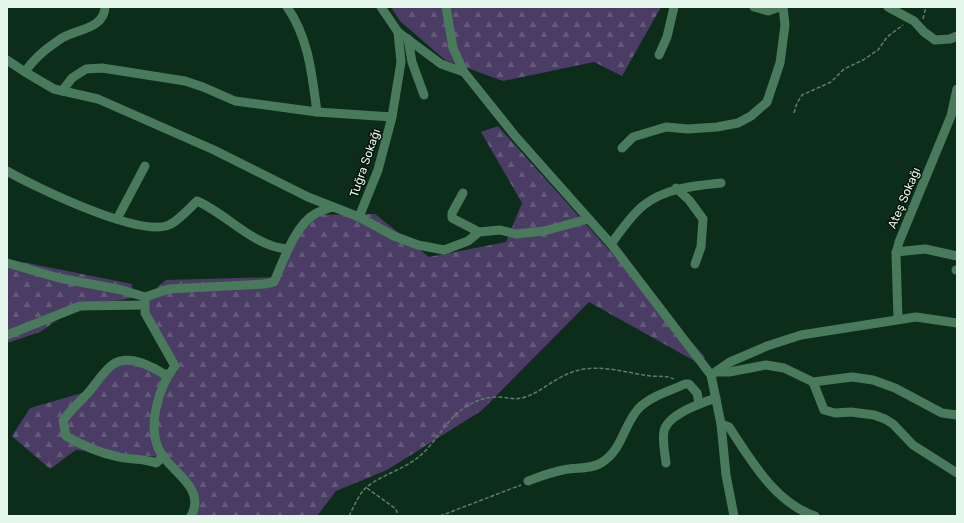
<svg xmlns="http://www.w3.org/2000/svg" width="964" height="523" font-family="Rubik,sans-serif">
	<defs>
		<pattern id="forest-firs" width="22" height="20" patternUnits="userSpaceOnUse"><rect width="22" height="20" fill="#4a3c64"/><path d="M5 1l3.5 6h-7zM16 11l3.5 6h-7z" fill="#64597a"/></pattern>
	</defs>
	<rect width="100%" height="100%" fill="#0d2d1b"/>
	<g fill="url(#forest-firs)">
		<path d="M391,7h270l-39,69 -28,-14 -91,19 -58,-21 -45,-39z"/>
		<path d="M498,126l207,231 -5,7 -111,-62 -108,109 -94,59 -51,21 -19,25h-127l1,-25 -20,-33 -95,-8 -26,19 -38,-33 18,-28 52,-15 47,-36 48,16 -34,-73 23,-20 113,-3 30,-62 66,-1 54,43 77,-15 16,-39 -41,-71z"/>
		<path d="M7,259l125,25 1,14 -57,9 -36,25 -33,11z"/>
	</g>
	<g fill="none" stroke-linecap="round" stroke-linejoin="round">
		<g stroke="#627c6c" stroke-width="1.5" stroke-dasharray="4 2" stroke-linecap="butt">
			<path d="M923,19l3,-12"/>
			<path d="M794,113l3,-10 5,-8 29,-13 13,-13 19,-9 15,-10 9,-13 16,-12"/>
			<path d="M367,488l29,21 2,7"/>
			<path d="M349,516c4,-8 8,-17 13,-24 9,-13 40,-22 54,-33 19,-14 28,-37 48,-51 10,-7 21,-11 34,-11 8,0 15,3 24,1 17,-4 31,-19 48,-25 26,-11 55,0 81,3 8,1 15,-1 23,3"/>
			<path d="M440,516l81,-31"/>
		</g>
		<g stroke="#497a5c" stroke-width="9">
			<path d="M105,7c-1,23 -31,22 -46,33 -12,8 -26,19 -34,32l29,17 44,10 116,51 94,47 51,20 35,19 24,9 26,5 24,-9 11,-9 21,-2 16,4 28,-3 44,-12"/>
			<path d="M381,7l17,25 43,32 23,8"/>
			<path d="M446,7l7,41 11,24 52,65 95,107 100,131 10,49 5,51 8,41"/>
			<path d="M754,7l14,4 12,-4"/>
			<path d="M888,7l26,14 10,11 11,8 15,-1 7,-3"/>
			<path d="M408,39l4,23 12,33"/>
			<path d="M659,55l8,-18 7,-30"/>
			<path d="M7,60l18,12"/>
			<path d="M62,91l10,-13 14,-9 16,-1 83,13 18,6 32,14 82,11c-5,-36 -8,-74 -30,-105"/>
			<path d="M317,112l75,5"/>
			<path d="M622,148l11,-11 33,-10 22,2 29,-2 21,-4 13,-7 16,-14 13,-39 5,-38 -2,-18"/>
			<path d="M7,171c28,16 133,67 162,54 9,-4 20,-16 28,-24 30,13 56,45 90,48"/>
			<path d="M676,188l13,12 14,19 -2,28 -6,17"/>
			<path d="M463,193l-11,20v5l27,14"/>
			<path d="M359,217l19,-47 14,-53 9,-55 -3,-30"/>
			<path d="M117,219l28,-53"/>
			<path d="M611,244c10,-13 20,-29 33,-39 22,-17 49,-19 77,-22"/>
			<path d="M896,252l29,-3 32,7"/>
			<path d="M7,263l52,15 63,12 23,7 24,-8 95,-5 10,-2c9,-20 21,-57 41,-68 5,-3 12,-5 17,-7"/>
			<path d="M956,270h1"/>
			<path d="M145,297v16l30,53c-16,20 -28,59 -16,84 11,22 48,37 32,66"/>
			<path d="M898,319l-2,-65 3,-12 52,-126 6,-27"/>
			<path d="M7,335l73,-29 64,-1"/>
			<path d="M717,372h12l37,-7 18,3 29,14 39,-5 21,3 22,8 47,25 15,2"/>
			<path d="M711,375l19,-13 37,-16 34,-11 115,-18 41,6"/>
			<path d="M813,382l11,28 11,3 16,-1 23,3 11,4 8,5 20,21 44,28"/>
			<path d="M721,424l8,3c22,33 46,76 86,89"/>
			<path d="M164,456l-8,7c-13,-5 -25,-3 -37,-6 -19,-4 -36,-11 -53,-21l-3,-15c7,-11 16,-18 25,-28 7,-8 15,-21 24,-28 17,-12 41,2 55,11"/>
			<path d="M666,463c-1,-10 -4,-22 -2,-32 4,-17 37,-28 52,-33"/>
			<path d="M528,481c11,-4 23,-9 35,-11 13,-3 26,0 38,-7 22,-13 22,-38 38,-55 12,-12 31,-17 46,-24h4l8,9 2,10"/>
		</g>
	</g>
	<g text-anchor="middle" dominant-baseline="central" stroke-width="3" stroke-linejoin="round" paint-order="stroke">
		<g font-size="12" fill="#e5f7ea" stroke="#06120a">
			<text transform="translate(365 163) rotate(-71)">Tuğra Sokağı</text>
			<text transform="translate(904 198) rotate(-67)">Ateş Sokağı</text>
		</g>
	</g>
	<rect width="964" height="523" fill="none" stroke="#e5f7ea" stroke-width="16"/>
</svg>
